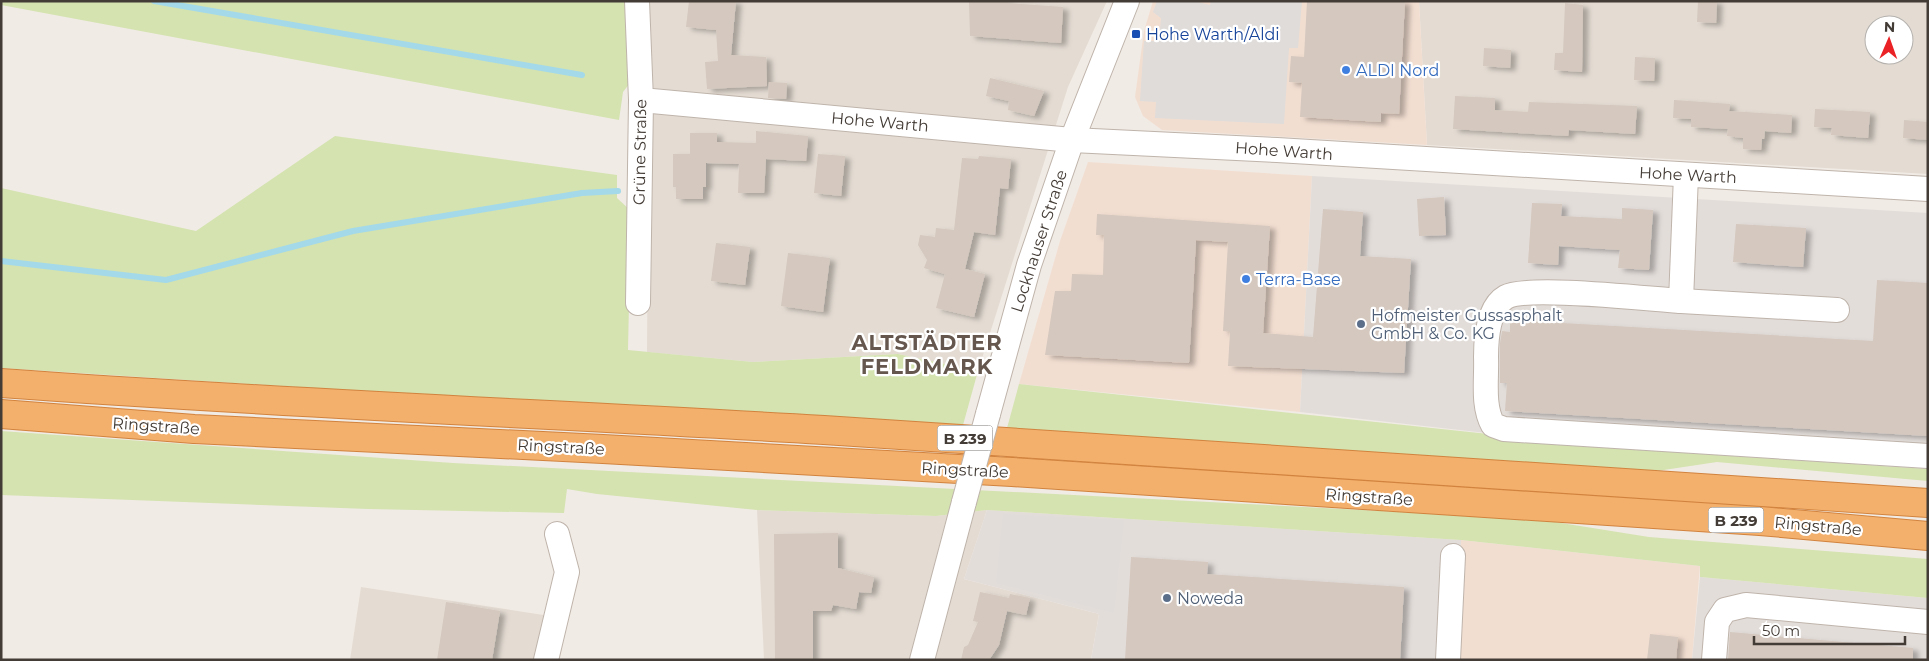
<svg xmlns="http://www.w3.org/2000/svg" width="1929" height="661" font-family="Montserrat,sans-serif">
	<defs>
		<filter id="shadow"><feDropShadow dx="5.5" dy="3" stdDeviation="2.5" flood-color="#0004"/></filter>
	</defs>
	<rect width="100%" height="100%" fill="#f1ebe5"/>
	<g fill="#e4dcd3" fill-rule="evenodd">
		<path d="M647,1h460l-39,86 -90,284 -80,-17 -145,8 -106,-10 2,-289z"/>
		<path d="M1419,1h509v173l-501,-29zM1874,25h30v30h-30z"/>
		<path d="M757,510l179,6 51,-6 -23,69 135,35 -8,46h-327z"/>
		<path d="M361,587l189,29 -11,44h-189z"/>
	</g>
	<g fill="#f2ded1">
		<path d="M1153,1h266l8,144 -265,-15 -19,-14 -8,-19 9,-66z"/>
		<path d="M1088,162l224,14 -12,236 -281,-28 41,-143z"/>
		<path d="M1461,540l239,26 -8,94h-236z"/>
	</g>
	<g fill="#e3ddda">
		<path d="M1312,176l616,37v256l-300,-20 -328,-37z"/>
		<path d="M987,510l474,30 -5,120h-365l8,-46 -135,-35z"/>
		<path d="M1700,577l228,21v62h-236z"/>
	</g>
	<g fill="#d4e3b0">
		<path d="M1,1h626l3,82 -7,9 -4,28 -618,-115z"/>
		<path d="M335,136l282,39v23l14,13 -3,139 125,12 145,-8 80,17 -15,54 -467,-25 -495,-32v-180l195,43z"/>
		<path d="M1019,384l609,65 300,20v12l-211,-19 -60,9 -650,-43z"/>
		<path d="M1,431l452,32 1083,56 113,18 279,22v39l-228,-21v-11l-239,-26 -474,-30 -51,6 -179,-6 -160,-16 -30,-5 -3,24 -196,-4 -367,-14z"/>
	</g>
	<g fill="#dfdcda">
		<path d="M1157,1h37l16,4 1,-4h91l-4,47h-9l-5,76 -129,-6 1,-16 -16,-1 4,-60h15l2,-23 -8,-6z"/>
		<path d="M1003,514l121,6 -10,93 -118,-30z"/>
	</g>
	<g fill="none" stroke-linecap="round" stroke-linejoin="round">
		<g stroke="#a4d9ea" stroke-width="6">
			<path d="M154,1l428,74"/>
			<path d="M1,261l165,19 187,-49 229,-38 36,-2"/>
		</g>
	</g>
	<g fill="#d5c8be" filter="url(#shadow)">
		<path d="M689,1h47l-5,54 35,2 1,29 -60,3 -2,-27 13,-1 -2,-31 -30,-3z"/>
		<path d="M969,1h38v2l56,4 -2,36 -91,-7z"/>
		<path d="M1307,1h98l-6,113 -18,-1v9l-81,-5 2,-34 -13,-1 2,-26 13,1z"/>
		<path d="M1698,1h19l-1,22 -19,-1z"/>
		<path d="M1565,3l18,2 -1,67 -28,-2 1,-17h8z"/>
		<path d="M1484,48l27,2 -1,18 -27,-2z"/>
		<path d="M1635,57l20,1 -1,23 -20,-1z"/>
		<path d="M990,78l54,13 -10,25 -26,-6 1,-9 -23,-5z"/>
		<path d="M769,82l18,1 -1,16 -18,-1z"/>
		<path d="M1455,96l40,2v12l33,2 1,-10 108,4 -2,28 -66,-4 -1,6 -115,-7z"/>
		<path d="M1674,100l56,4 -1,7 63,4 -1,18 -26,-2 -1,8h-2l-1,11 -18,-1v-11l-16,-2 1,-7 -37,-2v-8l-18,-1z"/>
		<path d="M1815,109l55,3 -2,26 -37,-3 1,-7 -18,-1z"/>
		<path d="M1904,120l24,2v18l-25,-2z"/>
		<path d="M756,131l52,5 -2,25 -40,-2 -2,34h-26l1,-29 -33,-1v24h-3v12h-27v-12h-3v-33h17v-21h27v9l39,1z"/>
		<path d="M818,154l27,2 -4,40 -27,-3z"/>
		<path d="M979,156l32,3 -3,30 -8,-1 -5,47 -21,-3 -9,37 20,5 -11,43 -38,-9 9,-34 -21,-6 3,-8 -9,-15 2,-10 15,2 1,-9 18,2 8,-72 16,1z"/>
		<path d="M1444,197l2,38 -27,1 -2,-37z"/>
		<path d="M1532,203l30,1 -1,12 61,3v-11l31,2 -4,60 -31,-2 2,-18 -61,-4 -1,19 -30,-2z"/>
		<path d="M1323,209l40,3 -3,44 51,3 -7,114 -176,-7 2,-34 -7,-1 5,-89 -32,-2 -7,123 -144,-8 10,-64h16l1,-17 31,1 1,-40h-8l1,-21 173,12 -7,107 50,4z"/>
		<path d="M1736,224l70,4 -3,39 -70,-5z"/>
		<path d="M716,243l34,4 -5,38 -34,-4z"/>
		<path d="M788,253l42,5 -7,54 -42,-6z"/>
		<path d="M1877,280l51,3v153l-423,-25 2,-28h-7v-40l2,-12 8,1v-12l363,21z"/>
		<path d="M838,533v35l36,9 -3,16 -12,-1 -3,17 -23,-4 -2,6h-18v49h-38l-1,-126z"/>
		<path d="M1131,557l77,5 -1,12 197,13 -4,73h-275z"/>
		<path d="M980,592l29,6 1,-4 20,4 -4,17 -19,-4 -8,34 -10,15h-28l3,-13 4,-2 10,-23 -5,-1z"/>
		<path d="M446,602l54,9 -8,49h-55z"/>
		<path d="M1730,632l183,16v12h-185z"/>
		<path d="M1650,634l28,3 -2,23h-29z"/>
	</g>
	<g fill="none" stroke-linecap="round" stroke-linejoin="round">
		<g stroke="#bfb4ab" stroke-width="26">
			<g id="minor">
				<path d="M637,1l4,99 -3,203"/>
				<path d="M641,100l431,40 205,10 651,39"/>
				<path d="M1686,175l-5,126c-32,-2 -153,-16 -175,-4 -18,10 -20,42 -20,60 1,22 -4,48 7,68l11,4 424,27"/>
				<path d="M1681,301l156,9"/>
				<path d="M988,414l41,-149 43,-125 55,-139"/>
				<path d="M546,660l21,-88 -10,-38"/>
				<path d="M922,660l42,-158"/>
				<path d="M1448,660l5,-104"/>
				<path d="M1714,660l3,-38 8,-12 21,-5 182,17"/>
			</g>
		</g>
		<g stroke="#d1833e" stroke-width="30">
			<g id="highway">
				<path d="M1,383c274,20 549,31 823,47 368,21 736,47 1104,73"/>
				<path d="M1,414l193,15 409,20 409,23 748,49 168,15"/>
			</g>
		</g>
		<use href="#minor" stroke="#fff" stroke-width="24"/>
		<use href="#highway" stroke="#f3b06d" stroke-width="28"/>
		<g stroke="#bfb4ab" stroke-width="26" stroke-linecap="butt">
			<path id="minor-bridge" d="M964,502l24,-88"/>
		</g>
		<use href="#minor-bridge" stroke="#fff" stroke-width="24"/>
	</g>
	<rect fill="#1a4fb4" stroke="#fff" stroke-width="2" x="1131" y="29" width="10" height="10" rx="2.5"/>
	<g fill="#3f7fe0" stroke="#fff" stroke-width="2">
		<circle cx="1346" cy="70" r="5"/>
		<circle cx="1246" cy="279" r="5"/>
	</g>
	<g fill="#5c6f8a" stroke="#fff" stroke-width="2">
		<circle cx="1361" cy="324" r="5"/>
		<circle cx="1167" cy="598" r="5"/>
	</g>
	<g text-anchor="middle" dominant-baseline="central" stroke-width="4.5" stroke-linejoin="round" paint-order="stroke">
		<g fill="#fff" stroke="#7b7672" stroke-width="1">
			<rect x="937.5" y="425.5" width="55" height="25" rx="4"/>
			<rect x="1708.5" y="507.5" width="55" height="25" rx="4"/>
		</g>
		<g font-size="15" font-weight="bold" fill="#433b35">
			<text x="965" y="438">B 239</text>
			<text x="1736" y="520">B 239</text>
		</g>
		<g font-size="16" fill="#164399" stroke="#fff" text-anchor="start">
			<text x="1146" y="34">Hohe Warth/Aldi</text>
		</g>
		<g font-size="16" fill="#366cbe" stroke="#fff" text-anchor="start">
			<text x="1356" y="70">ALDI Nord</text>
			<text x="1256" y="279">Terra-Base</text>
		</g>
		<g font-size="16" fill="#433b35" stroke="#fff">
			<text transform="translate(880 122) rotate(5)">Hohe Warth</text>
			<text transform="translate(1284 151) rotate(4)">Hohe Warth</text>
			<text transform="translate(640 152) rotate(-89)">Grüne Straße</text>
			<text transform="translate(1688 175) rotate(3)">Hohe Warth</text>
			<text transform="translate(1039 241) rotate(-72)">Lockhauser Straße</text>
			<text transform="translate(156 426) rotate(4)">Ringstraße</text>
			<text transform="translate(561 447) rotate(3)">Ringstraße</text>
			<text transform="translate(965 470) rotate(3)">Ringstraße</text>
			<text transform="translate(1369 497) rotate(4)">Ringstraße</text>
			<text transform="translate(1818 526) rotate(5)">Ringstraße</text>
		</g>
		<g font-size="16" fill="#4e5e75" stroke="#fff" text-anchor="start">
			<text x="1371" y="315">Hofmeister Gussasphalt<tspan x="1371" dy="18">GmbH &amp; Co. KG</tspan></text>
			<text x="1177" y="598">Noweda</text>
		</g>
		<g font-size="21" font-weight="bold" letter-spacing="1" fill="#65574d" stroke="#fff">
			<text x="927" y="342">ALTSTÄDTER<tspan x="927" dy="24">FELDMARK</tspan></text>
		</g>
	</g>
	<rect width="1929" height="661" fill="none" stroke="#433b35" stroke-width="5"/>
	<g transform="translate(1889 40) rotate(2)"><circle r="24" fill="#ffffff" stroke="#b4b1ae"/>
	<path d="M0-4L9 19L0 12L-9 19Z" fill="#ea2226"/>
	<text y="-8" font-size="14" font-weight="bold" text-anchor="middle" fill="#433b35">N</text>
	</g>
	<path d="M1754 636v8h151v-8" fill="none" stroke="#433b35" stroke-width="2.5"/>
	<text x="1762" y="636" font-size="15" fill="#433b35" stroke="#ffffff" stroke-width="4" paint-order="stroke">50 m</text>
</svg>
